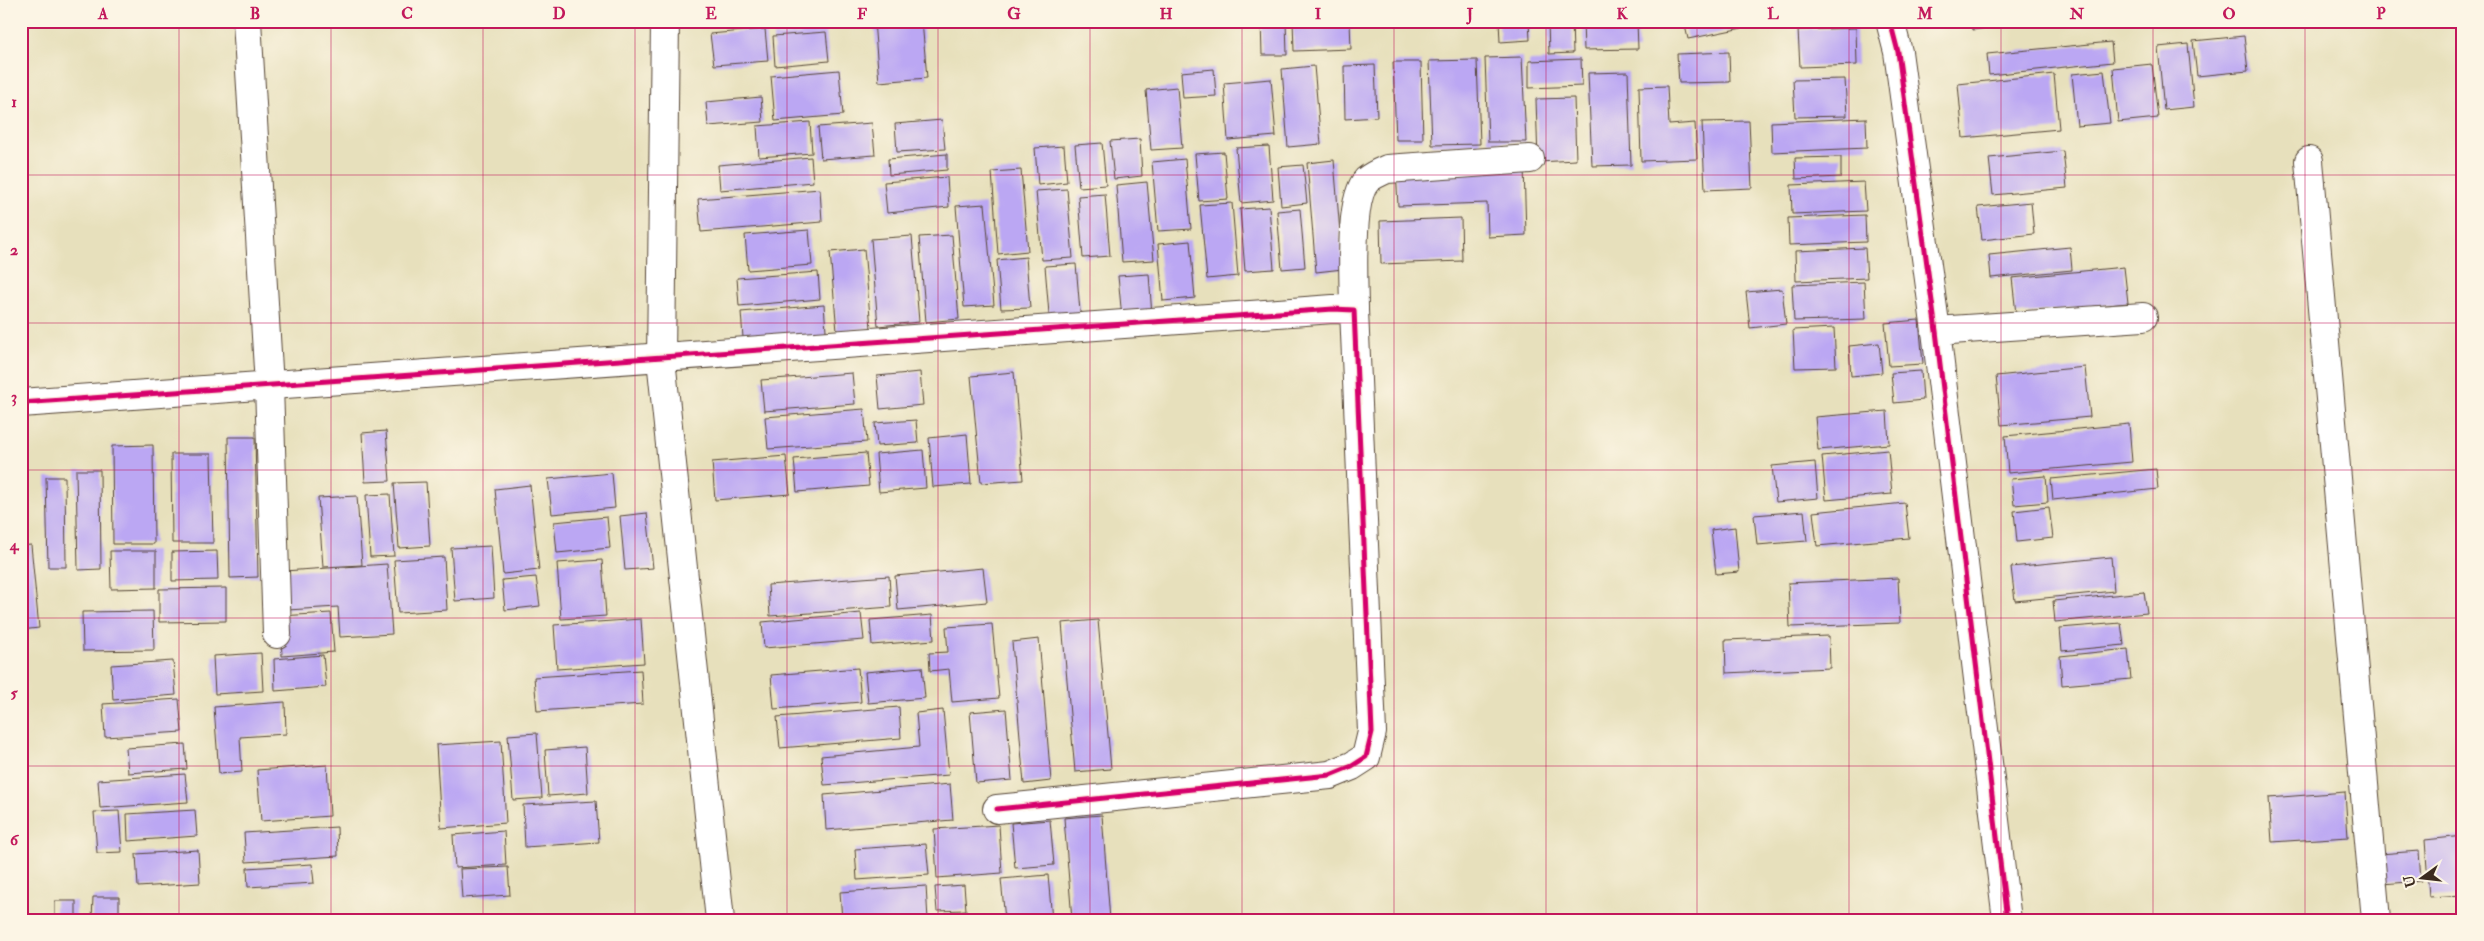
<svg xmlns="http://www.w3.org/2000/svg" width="2484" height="941" font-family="'IM FELL Double Pica',serif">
	<rect width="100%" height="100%" fill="#fcf5e5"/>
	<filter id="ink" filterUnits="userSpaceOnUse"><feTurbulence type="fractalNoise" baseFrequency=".02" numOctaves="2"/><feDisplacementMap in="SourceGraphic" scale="10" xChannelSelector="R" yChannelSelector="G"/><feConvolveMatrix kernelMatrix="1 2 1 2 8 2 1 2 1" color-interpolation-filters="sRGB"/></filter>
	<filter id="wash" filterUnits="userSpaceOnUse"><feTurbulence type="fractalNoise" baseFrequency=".0096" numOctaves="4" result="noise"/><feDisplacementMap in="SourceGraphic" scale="20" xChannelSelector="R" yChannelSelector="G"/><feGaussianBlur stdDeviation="1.12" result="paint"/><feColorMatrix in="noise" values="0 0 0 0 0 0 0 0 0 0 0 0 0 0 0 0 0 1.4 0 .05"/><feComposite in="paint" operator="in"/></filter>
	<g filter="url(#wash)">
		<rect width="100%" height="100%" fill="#e7e0bc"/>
		<g id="blocks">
			<g fill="#bba7f3">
				<path d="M874,21h48l5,57 -48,4z"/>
				<path d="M1261,21h25l1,34h-25z"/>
				<path d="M1293,21h57l1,28 -57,2z"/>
				<path d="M1499,21h30l1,19 -30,2z"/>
				<path d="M1548,21h24l1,32 -24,1z"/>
				<path d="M1583,21h54l1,28 -54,1z"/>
				<path d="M1684,21h88v1l-84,17z"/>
				<path d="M1972,21h57v1l-56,8z"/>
				<path d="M1856,28l1,37 -57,2 -2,-37z"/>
				<path d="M765,29l3,32 -54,4 -4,-31z"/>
				<path d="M826,32l3,29 -54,5 -2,-30z"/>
				<path d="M2244,36l4,35 -51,5 -4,-35z"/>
				<path d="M2111,42l2,20 -124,13 -2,-21z"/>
				<path d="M2188,44l6,63 -30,3 -6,-63z"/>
				<path d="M1729,52l1,30 -51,1 -2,-29z"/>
				<path d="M1522,57l4,85h-38l-3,-84z"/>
				<path d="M1581,59l1,27 -53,2v-27z"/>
				<path d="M1477,60l3,84 -48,1 -3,-84z"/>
				<path d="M1393,62h28l2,78h-27z"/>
				<path d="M2152,64l6,54 -40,4 -5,-54z"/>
				<path d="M1375,65l2,52 -32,2 -1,-53z"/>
				<path d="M1314,66l7,78 -33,3 -6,-78z"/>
				<path d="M1214,69l2,27 -33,2 -2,-26z"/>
				<path d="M839,70l4,45 -68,6 -4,-45z"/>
				<path d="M2104,71l6,52 -33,3 -5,-52z"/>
				<path d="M1628,72l3,93 -39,1 -4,-93z"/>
				<path d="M2054,74l5,55 -96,9 -5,-54z"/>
				<path d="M1271,79l5,57 -48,4 -4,-57z"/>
				<path d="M1845,79l2,37 -52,1 -2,-37z"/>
				<path d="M1667,86l2,39 26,-2 2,36 -56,2 -2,-74z"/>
				<path d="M1177,87l5,61 -31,2 -5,-60z"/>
				<path d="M761,97l2,25 -55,4 -2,-24z"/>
				<path d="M1574,98l2,62 -38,2 -2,-63z"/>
				<path d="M1866,118l1,30 -95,4 -1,-30z"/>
				<path d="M942,120l3,29 -48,3 -2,-28z"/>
				<path d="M1749,121l3,67 -47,2 -3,-68z"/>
				<path d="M810,122l2,31 -53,4 -2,-31z"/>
				<path d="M872,123l3,32 -54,4 -3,-32z"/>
				<path d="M1140,139l2,37 -28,3 -4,-38z"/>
				<path d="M1102,143l4,42 -27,2 -4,-42z"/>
				<path d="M1064,146l3,36 -29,3 -3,-37z"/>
				<path d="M1269,146l4,54 -32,3 -5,-55z"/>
				<path d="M2063,151l4,37 -74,7 -4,-37z"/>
				<path d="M1224,152l4,47 -29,2 -4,-47z"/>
				<path d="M947,154v16l-58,5 -1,-16z"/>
				<path d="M811,157l2,25 -93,8 -2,-25z"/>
				<path d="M1841,157v20l-45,2 -1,-21z"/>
				<path d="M1185,159l6,70 -33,2 -6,-69z"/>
				<path d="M1334,160l9,109 -27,3 -9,-109z"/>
				<path d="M1303,165l4,38 -26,3 -3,-39z"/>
				<path d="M1524,166l2,69 -38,2 -1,-34 -89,3 -2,-36z"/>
				<path d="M1021,170l7,81 -30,3 -6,-82z"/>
				<path d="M947,177l2,30 -62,6 -3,-31z"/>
				<path d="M1147,182l7,78 -32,2 -6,-77z"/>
				<path d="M1864,182l2,29 -74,3 -1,-29z"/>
				<path d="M820,189l2,33 -121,10 -3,-33z"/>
				<path d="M1067,189l6,69 -31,2 -6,-69z"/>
				<path d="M1105,194l5,62 -27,2 -5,-62z"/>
				<path d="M2031,202l3,32 -52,6 -4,-33z"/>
				<path d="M1232,203l6,73 -31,3 -7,-74z"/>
				<path d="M985,204l9,101 -30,2 -8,-101z"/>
				<path d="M1269,207l5,62 -29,2 -5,-62z"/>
				<path d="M1300,209l5,58 -23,2 -5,-58z"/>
				<path d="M1865,215l1,27 -77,3 -1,-27z"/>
				<path d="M1461,218l1,43 -81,3 -1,-43z"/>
				<path d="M809,230l3,35 -64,5 -3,-35z"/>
				<path d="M952,235l7,84 -33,3 -7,-85z"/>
				<path d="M912,236l7,86 -41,4 -7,-87z"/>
				<path d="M1190,241l5,57 -32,3 -5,-57z"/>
				<path d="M2070,247l2,23 -81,8 -2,-23z"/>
				<path d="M1865,248l2,30 -71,3 -1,-30z"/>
				<path d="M864,249l7,79 -34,3 -7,-79z"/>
				<path d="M1026,257l4,51 -29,1 -4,-49z"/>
				<path d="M1076,264l5,59 -31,3 -5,-60z"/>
				<path d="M2124,267l4,36 -112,11 -4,-36z"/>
				<path d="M818,272l2,27 -81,7 -2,-28z"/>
				<path d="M1149,274l3,42 -30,2 -4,-42z"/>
				<path d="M1864,282l2,37 -72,2 -2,-36z"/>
				<path d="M1782,289l4,35 -36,4 -4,-36z"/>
				<path d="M824,305l3,38 -83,7 -3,-38z"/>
				<path d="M1919,320l4,44 -34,2 -4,-43z"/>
				<path d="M1834,328l2,39 -41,1 -2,-38z"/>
				<path d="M1879,343l3,30 -31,3 -2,-30z"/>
				<path d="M2085,367l5,50 -89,8 -5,-49z"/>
				<path d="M1921,371l2,29 -29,3 -3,-30z"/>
				<path d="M920,372l3,33 -43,4 -3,-33z"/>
				<path d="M1014,372l9,108 -42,3 -10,-107z"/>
				<path d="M852,373l3,31 -91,7 -3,-31z"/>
				<path d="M864,409l3,33 -99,7 -3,-32z"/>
				<path d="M1887,411l2,33 -71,6 -3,-33z"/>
				<path d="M916,420l2,23 -41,3 -2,-23z"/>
				<path d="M2129,424l3,38 -124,11 -3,-37z"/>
				<path d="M386,431l4,50 -25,1 -3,-49z"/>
				<path d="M967,434l4,50 -38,3 -4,-49z"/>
				<path d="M228,437h27l3,140 -28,1z"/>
				<path d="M153,445l1,99h-41l-1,-98z"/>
				<path d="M923,450l3,38 -47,4 -3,-38z"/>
				<path d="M1888,450l4,44 -66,6 -4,-44z"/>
				<path d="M866,453l3,33 -72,6 -3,-33z"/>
				<path d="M171,454h40l2,89h-41z"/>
				<path d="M786,456l4,38 -75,6 -3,-38z"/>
				<path d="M1815,462l3,36 -42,4 -4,-36z"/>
				<path d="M2156,469l2,20 -105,11 -2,-21z"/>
				<path d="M76,470h24l1,99 -23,1z"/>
				<path d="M612,473l3,35 -63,6 -4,-35z"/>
				<path d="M2046,476l2,26 -34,3 -3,-26z"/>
				<path d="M46,477h19l1,90h-18z"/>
				<path d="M426,482l4,64 -31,2 -5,-65z"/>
				<path d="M530,485l9,85 -36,4 -8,-85z"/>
				<path d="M390,494l4,62 -24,1 -4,-62z"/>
				<path d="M357,496l5,69 -39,2 -5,-69z"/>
				<path d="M1905,503l4,35 -92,8 -4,-34z"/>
				<path d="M2049,507l4,31 -36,4 -3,-31z"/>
				<path d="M1804,511l3,30 -50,4 -3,-30z"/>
				<path d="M647,513l6,55 -28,2 -5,-54z"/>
				<path d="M607,517l3,31 -53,5 -3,-31z"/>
				<path d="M1735,527l4,45 -23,2 -5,-44z"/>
				<path d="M31,545l8,83 -18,2v-84z"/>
				<path d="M491,546l3,52 -39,3 -4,-53z"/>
				<path d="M110,551h46v37l-45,1z"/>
				<path d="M217,551l1,29 -46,1v-29z"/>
				<path d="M444,557l3,53 -49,3 -4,-53z"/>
				<path d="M2111,557l3,34 -99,10 -4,-34z"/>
				<path d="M602,560l4,56 -45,3 -4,-56z"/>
				<path d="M387,564l5,70 -52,3 -2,-30 -51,3 -3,-39z"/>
				<path d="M983,568l4,34 -89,8 -3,-34z"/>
				<path d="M889,576l2,31 -121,9 -2,-31z"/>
				<path d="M536,577l4,29 -35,4 -3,-30z"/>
				<path d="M1898,578l2,45 -110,4 -2,-44z"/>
				<path d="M226,588v33l-67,1v-33z"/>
				<path d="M2144,592l3,21 -92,9 -2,-21z"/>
				<path d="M153,611l1,39 -71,1 -1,-39z"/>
				<path d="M331,613l3,39 -52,4 -2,-40z"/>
				<path d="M861,613l3,27 -100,8 -2,-26z"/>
				<path d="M932,615l2,25 -62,5 -2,-25z"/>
				<path d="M641,619l3,44 -87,6 -3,-44z"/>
				<path d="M1098,620l13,149 -36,3 -13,-149z"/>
				<path d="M2121,623l3,22 -62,6 -2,-23z"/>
				<path d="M992,624l7,74 -47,4 -3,-33 -19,2 -1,-18 19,-1 -2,-25z"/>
				<path d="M1829,636l1,32 -104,5 -1,-33z"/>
				<path d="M1039,639l12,142 -27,3 -12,-142z"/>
				<path d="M2128,649l3,30 -69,6 -2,-29z"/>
				<path d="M261,653l2,38 -48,3 -2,-38z"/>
				<path d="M323,655l3,32 -51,4 -1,-32z"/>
				<path d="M173,661l3,34 -63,5 -2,-35z"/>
				<path d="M922,667l3,31 -57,5 -3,-31z"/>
				<path d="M858,668l3,34 -87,7 -3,-34z"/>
				<path d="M641,670l2,34 -106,7 -3,-34z"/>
				<path d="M179,699l3,33 -77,5 -2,-33z"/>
				<path d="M285,702l1,32 -46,3 2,35 -23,2 -5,-67z"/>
				<path d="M899,707l2,31 -121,10 -3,-31z"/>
				<path d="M1006,709l6,71 -36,3 -6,-71z"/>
				<path d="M943,710l6,65 -125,10 -3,-29 98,-9 -3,-34z"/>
				<path d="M537,733l5,65 -29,2 -5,-65z"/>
				<path d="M501,741l5,82 -65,5 -5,-83z"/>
				<path d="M185,744l2,25 -59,4 -2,-25z"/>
				<path d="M585,747l3,46 -40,3 -3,-46z"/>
				<path d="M327,765l3,51 -69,5 -4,-51z"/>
				<path d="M185,774l3,28 -88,6 -2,-28z"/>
				<path d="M950,784l3,36 -127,10 -2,-35z"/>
				<path d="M2345,792l3,45 -76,5 -3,-44z"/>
				<path d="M596,801l3,41 -74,5 -2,-42z"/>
				<path d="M195,810l2,26 -69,5 -1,-27z"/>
				<path d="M119,811l3,41 -25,1 -3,-41z"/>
				<path d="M1102,815l8,105h-38l-8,-102z"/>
				<path d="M1050,820l4,45 -39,3 -4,-45z"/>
				<path d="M999,825l3,48 -65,5 -3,-49z"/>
				<path d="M337,827l1,29 -92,6 -2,-29z"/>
				<path d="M504,831l2,34 -51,3 -2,-33z"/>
				<path d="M2463,836v59l-34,2 -4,-57z"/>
				<path d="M926,844l3,31 -72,5 -2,-31z"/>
				<path d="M198,850l2,33 -62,4 -2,-33z"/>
				<path d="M2419,851l2,30 -38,3 -3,-30z"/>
				<path d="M312,864l2,19 -66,4 -1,-19z"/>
				<path d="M508,867l2,28 -48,3 -2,-29z"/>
				<path d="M1048,875l4,45h-47l-4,-41z"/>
				<path d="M964,885l2,25 -29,1 -2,-24z"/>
				<path d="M926,886l2,34h-86l-2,-28z"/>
				<path d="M93,897h26v23h-27z"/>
				<rect x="55" y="901" width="21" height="19"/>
			</g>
		</g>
	</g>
	<g filter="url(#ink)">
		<use href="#blocks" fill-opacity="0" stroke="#554536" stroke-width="1"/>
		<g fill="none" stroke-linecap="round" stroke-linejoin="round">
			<g stroke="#554536" stroke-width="30">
				<g id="minor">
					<path d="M247,21l22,365 8,248"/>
					<path d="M665,21l-4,338 59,561"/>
					<path d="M1890,21l8,31 38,279 71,589"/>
					<path d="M2309,161l67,759"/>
					<path d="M1354,310c0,-28 -6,-110 13,-130 6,-5 13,-8 20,-11l143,-10"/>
					<path d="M1936,331l207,-14"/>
					<path d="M21,403l1312,-94 21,1 18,422 -6,25 -14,9 -22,9 -333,34"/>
				</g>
			</g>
			<use href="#minor" stroke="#fff" stroke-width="28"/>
			<g stroke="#fcf5e5" stroke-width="8">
				<g id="cycleway">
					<path d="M1890,21l8,31 38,279 71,589"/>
					<path d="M21,403l1312,-94 21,1 18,422 -6,25 -14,9 -22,9 -333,34"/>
				</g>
			</g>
			<use href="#cycleway" stroke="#d6006c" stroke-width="5"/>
		</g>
	</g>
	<path fill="none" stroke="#c2185b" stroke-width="1" stroke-opacity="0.55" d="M179,21v899M331,21v899M483,21v899M635,21v899M787,21v899M938,21v899M1090,21v899M1242,21v899M1394,21v899M1546,21v899M1697,21v899M1849,21v899M2001,21v899M2153,21v899M2305,21v899M21,175h2442M21,323h2442M21,470h2442M21,618h2442M21,766h2442"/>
	<rect width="2484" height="941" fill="none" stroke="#fcf5e5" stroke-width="55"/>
	<g transform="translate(2422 878) rotate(255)" stroke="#fcf5e5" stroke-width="4" paint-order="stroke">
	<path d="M0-4L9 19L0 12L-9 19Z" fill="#3b2a1e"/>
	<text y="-8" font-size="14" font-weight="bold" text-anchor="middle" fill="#3b2a1e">U</text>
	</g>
	<rect x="28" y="28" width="2428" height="886" fill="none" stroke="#c2185b" stroke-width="2"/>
	<g font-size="16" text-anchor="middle" font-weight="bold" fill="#c2185b">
		<text x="103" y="19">A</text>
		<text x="255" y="19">B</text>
		<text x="407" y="19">C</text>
		<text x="559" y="19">D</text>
		<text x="711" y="19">E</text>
		<text x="862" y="19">F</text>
		<text x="1014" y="19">G</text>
		<text x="1166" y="19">H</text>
		<text x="1318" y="19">I</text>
		<text x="1470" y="19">J</text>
		<text x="1622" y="19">K</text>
		<text x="1773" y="19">L</text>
		<text x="1925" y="19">M</text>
		<text x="2077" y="19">N</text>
		<text x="2229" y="19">O</text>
		<text x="2381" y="19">P</text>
		<text x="14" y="107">1</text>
		<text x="14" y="255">2</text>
		<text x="14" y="402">3</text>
		<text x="14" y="550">4</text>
		<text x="14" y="698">5</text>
		<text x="14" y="845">6</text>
	</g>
</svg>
